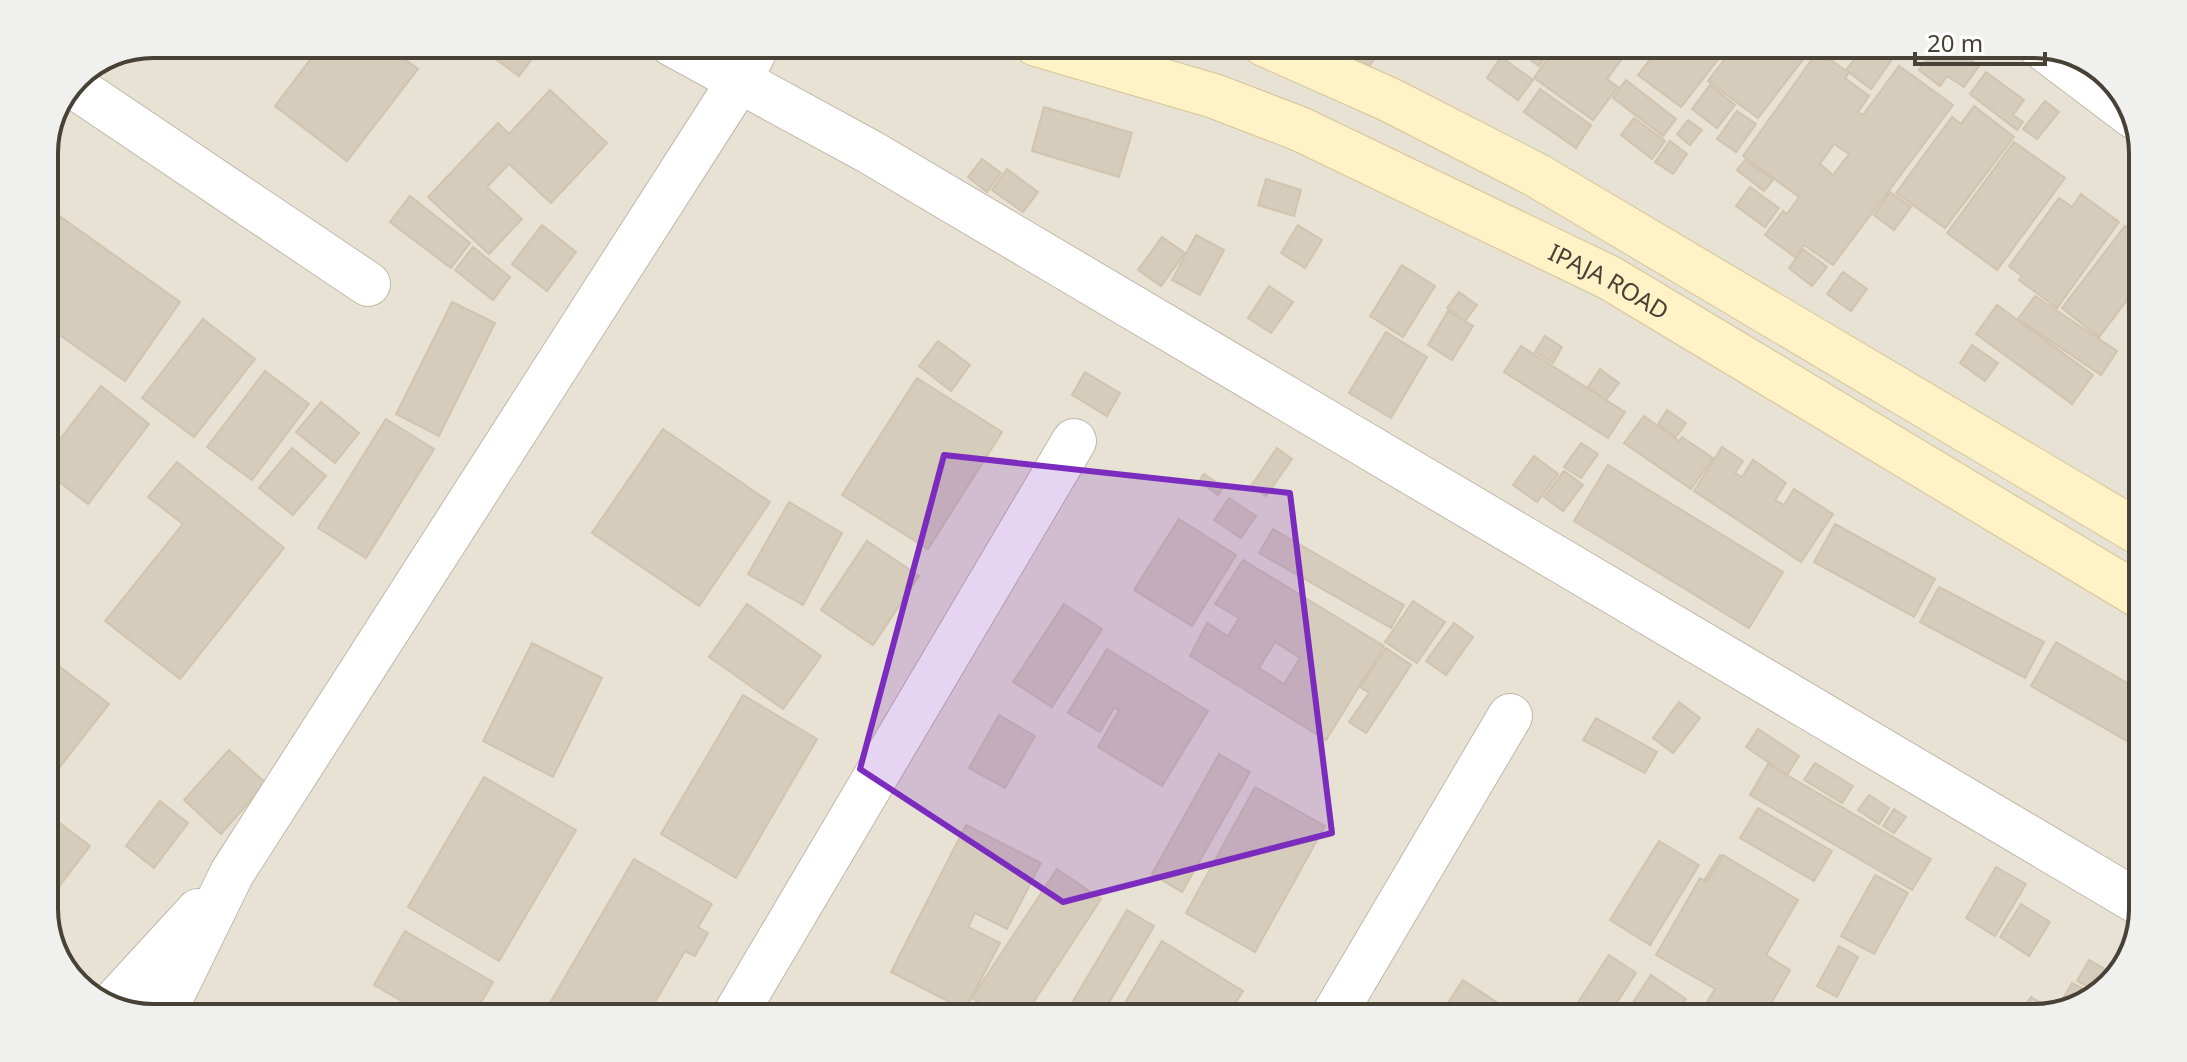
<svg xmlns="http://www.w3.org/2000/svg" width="2187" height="1062" font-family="'Noto Sans',sans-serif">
	<rect width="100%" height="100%" fill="#f4f0e7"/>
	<path fill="#e8e2d5" d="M153,44h1881l91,49 18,53v763l-11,48 -38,43 -59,18h-1882l-48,-11 -42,-37 -19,-53v-771l32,-71z"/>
	<g fill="#d6ccbc" stroke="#d1c4af" stroke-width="2" fill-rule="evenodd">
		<path d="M322,44h62l34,25 -71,92 -72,-55z"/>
		<path d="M475,44h51l11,8 -18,24z"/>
		<path d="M1345,44h26l9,5 -13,21 -27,-17z"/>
		<path d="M1508,44h46l-15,22z"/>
		<path d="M1558,44h75l-26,35 11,8 -25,33 -59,-42z"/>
		<path d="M1662,44h68l-49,63 -43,-32z"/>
		<path d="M1736,44h61l11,9 -50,65 -50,-37z"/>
		<path d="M1801,44h21l-8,10z"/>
		<path d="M1842,44h43l12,8 -26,37 -25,-19 10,-13 -15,-11z"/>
		<path d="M1939,44h10l30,22 -15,21 -17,-11 -7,10 -21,-16z"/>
		<path d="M1818,51l31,22 -4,5 24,18 -11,16 5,3 36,-49 54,39 -120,160 -29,-20 -9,12 -30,-22 18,-24 4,3 12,-17 -56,-41zM1834,144l15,10 -16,21 -13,-11z"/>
		<path d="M1501,57l32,23 -15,20 -31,-22z"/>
		<path d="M1986,72l38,28 -11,15 10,7 -6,8 -47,-36z"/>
		<path d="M1626,80l50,39 -13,17 -50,-38z"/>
		<path d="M1710,85l25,20 -18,23 -25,-19z"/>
		<path d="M1540,89l51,36 -15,23 -52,-36z"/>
		<path d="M550,90l57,53 -56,60 -42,-39 -22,23 35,32 -33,35 -61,-57 70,-74 11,11z"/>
		<path d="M2045,101l14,11 -22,27 -14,-10z"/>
		<path d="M1974,106l40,31 -69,91 -49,-35 56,-76 9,7z"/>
		<path d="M1044,107l88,26 -13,44 -87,-26z"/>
		<path d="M1737,111l19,13 -20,28 -19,-13z"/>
		<path d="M1634,118l31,23 -13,18 -31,-24z"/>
		<path d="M1688,120l14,10 -12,15 -13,-11z"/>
		<path d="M1670,141l17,13 -14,20 -18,-12z"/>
		<path d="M2014,142l51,36 -68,92 -50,-37z"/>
		<path d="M982,159l19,14 -14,19 -19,-15z"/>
		<path d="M1745,160l28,20 -9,11 -27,-21z"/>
		<path d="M1007,169l31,23 -15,20 -31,-22z"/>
		<path d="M1266,179l35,11 -7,26 -36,-11z"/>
		<path d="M1750,187l29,21 -14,19 -29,-21z"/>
		<path d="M1890,192l21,15 -17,23 -20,-15z"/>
		<path d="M2081,194l38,28 -62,86 -38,-28 3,-4 -13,-10 50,-68 13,9z"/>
		<path d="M410,196l60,47 -19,25 -61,-46z"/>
		<path d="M44,205l136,97 -55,79 -81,-57z"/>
		<path d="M542,225l34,27 -29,39 -35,-27z"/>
		<path d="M1298,225l24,15 -17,28 -24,-15z"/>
		<path d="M2125,226l18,14v39l-44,58 -37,-29z"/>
		<path d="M1196,235l28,15 -24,45 -28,-15z"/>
		<path d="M1162,237l23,16 -24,33 -23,-16z"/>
		<path d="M473,247l37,30 -17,23 -38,-30z"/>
		<path d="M1803,249l24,18 -15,19 -23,-18z"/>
		<path d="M1402,265l33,21 -32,51 -33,-21z"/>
		<path d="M1843,272l24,17 -16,22 -24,-17z"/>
		<path d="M1269,286l24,16 -22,31 -23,-15z"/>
		<path d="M1459,292l18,13 -12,16 -18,-13z"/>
		<path d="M2035,296l82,55 -16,24 -83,-56z"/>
		<path d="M452,302l43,21 -56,113 -43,-22z"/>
		<path d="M1997,305l96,70 -21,29 -96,-70z"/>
		<path d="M1448,311l25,15 -21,34 -24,-15z"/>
		<path d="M203,319l52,40 -61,78 -52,-39z"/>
		<path d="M1386,332l41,25 -36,61 -42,-25z"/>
		<path d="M1545,336l17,11 -9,16 -18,-11z"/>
		<path d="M938,341l32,24 -19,26 -32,-25z"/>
		<path d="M1972,345l26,18 -13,18 -25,-18z"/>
		<path d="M1521,346l104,66 -17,26 -104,-66z"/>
		<path d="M1600,369l19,14 -13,17 -18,-13z"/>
		<path d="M265,371l44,33 -57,76 -45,-33z"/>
		<path d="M1085,372l35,21 -13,23 -35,-21z"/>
		<path d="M917,378l85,54 -74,117 -86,-54z"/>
		<path d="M101,386l48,38 -61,80 -44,-34v-10z"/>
		<path d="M321,402l38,31 -24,30 -39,-31z"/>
		<path d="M1667,410l19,13 -10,14 -18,-13z"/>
		<path d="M1644,416l35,25 3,-4 31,21 -22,31 -67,-46z"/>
		<path d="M386,419l48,30 -68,109 -48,-30z"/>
		<path d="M663,429l107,73 -71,104 -107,-73z"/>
		<path d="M1581,443l17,11 -17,24 -17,-11z"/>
		<path d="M1722,447l21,14 -8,12 7,4 11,-17 33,23 -11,17 9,5 10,-16 39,25 -32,48 -107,-71z"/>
		<path d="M292,448l34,28 -33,39 -34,-27z"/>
		<path d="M1277,448l15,11 -26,37 -15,-10z"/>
		<path d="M1534,456l24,18 -21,28 -24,-17z"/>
		<path d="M177,462l107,86 -104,131 -75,-58 78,-97 -35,-27z"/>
		<path d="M1608,465l175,107 -34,56 -175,-107z"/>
		<path d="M1564,471l19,14 -20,26 -19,-14z"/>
		<path d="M1204,474l19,13 -5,8 -19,-14z"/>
		<path d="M1229,498l27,18 -15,22 -27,-18z"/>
		<path d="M789,502l53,31 -39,72 -55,-31z"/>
		<path d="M1179,519l57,36 -44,71 -58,-36z"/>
		<path d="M1835,524l100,55 -21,38 -100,-55z"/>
		<path d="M1273,529l131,76 -13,23 -132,-75z"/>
		<path d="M867,541l52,35 -46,69 -52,-35z"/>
		<path d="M1243,560l141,86 -58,94 -136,-84 17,-33 21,13 11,-18 -24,-14zM1275,642l25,16 -16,26 -25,-16z"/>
		<path d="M1939,587l105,55 -19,36 -105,-56z"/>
		<path d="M1413,601l32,21 -28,41 -32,-21z"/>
		<path d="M747,604l74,52 -38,53 -74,-52z"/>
		<path d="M1064,604l38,25 -50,78 -39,-25z"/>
		<path d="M1454,623l19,14 -27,38 -20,-14z"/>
		<path d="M2056,642l87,50v32l-11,20 -101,-58z"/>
		<path d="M532,643l70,35 -49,99 -70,-36z"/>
		<path d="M1386,648l25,17 -45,68 -17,-11 20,-29 -9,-6z"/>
		<path d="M1107,649l101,62 -46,75 -64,-39 21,-37 -5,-2 -14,24 -32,-19z"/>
		<path d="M44,655l65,49 -64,82h-1z"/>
		<path d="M743,695l74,44 -81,139 -75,-44z"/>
		<path d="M1679,702l21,16 -27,35 -20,-15z"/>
		<path d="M999,715l36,21 -30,52 -36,-20z"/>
		<path d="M1596,718l61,34 -12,21 -62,-33z"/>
		<path d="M1758,729l41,27 -12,19 -41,-28z"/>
		<path d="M229,750l37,33 -45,51 -37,-34z"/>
		<path d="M1219,754l31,18 -68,120 -30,-18z"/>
		<path d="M1815,763l38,23 -11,17 -38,-23z"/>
		<path d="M1768,764l163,95 -19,31 -162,-95z"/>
		<path d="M484,777l92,53 -77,131 -91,-54z"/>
		<path d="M1255,787l70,39 -70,126 -69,-39z"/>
		<path d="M1869,795l20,13 -10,16 -21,-14z"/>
		<path d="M160,801l28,22 -34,45 -28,-22z"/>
		<path d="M1758,808l74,43 -18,30 -74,-43z"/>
		<path d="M1894,809l12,8 -12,16 -11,-7z"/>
		<path d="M44,811l46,35 -46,60z"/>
		<path d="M966,825l75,38 -34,66 -32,-16 -7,14 32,16 -35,67 -74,-38z"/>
		<path d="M1659,841l40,24 -49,80 -40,-25z"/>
		<path d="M1720,855l72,45 -23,38 -72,-46z"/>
		<path d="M1723,855l75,45 -32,55 24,15 -27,48h-40l-19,-11 11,-18 -59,-34 44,-77 7,4z"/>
		<path d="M634,859l78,45 -14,23 10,6 -13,23 -10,-5 -30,51 11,7 -5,9h-85l-26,-15z"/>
		<path d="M1996,867l30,17 -31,52 -29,-18z"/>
		<path d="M1057,869l44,30 -78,119h-21l-30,-20z"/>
		<path d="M1875,875l33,18 -34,61 -33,-18z"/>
		<path d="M2021,904l29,18 -21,34 -29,-19z"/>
		<path d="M1127,910l27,16 -54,92h-37z"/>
		<path d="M405,931l88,51 -21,36h-41l-57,-33z"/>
		<path d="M1162,941l81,50 -17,27h-110z"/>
		<path d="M1839,946l19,11 -21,40 -20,-11z"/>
		<path d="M1609,955l27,18 -29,45h-39z"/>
		<path d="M2089,960l27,15 -16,18 -23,-12z"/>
		<path d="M1651,975l35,24 -13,19h-50z"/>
		<path d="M1463,980l58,38h-83z"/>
		<path d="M2072,983l25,13 -37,14 -3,-1z"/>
		<path d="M2031,997l24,15 -37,6z"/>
		<path d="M1778,1003l25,15h-33z"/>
	</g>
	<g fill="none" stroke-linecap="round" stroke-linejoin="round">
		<g stroke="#c0b8aa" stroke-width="46">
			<g id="minor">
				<path d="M672,44l198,108 1273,753"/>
				<path d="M2039,45l94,71"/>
				<path d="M72,85l296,199"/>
				<path d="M109,1008l89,-97"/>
				<path d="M161,1018l71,-145 506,-790 20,-39"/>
				<path d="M733,1018l341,-577"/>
				<path d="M1332,1018l178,-302"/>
			</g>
		</g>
		<g stroke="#d5c596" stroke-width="46">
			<g id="secondary">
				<path id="s1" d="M1036,44l178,52 86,33 310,149 533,320"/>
				<path d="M1264,44l126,56 148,76 605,359"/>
			</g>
		</g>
		<use href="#minor" stroke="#fff" stroke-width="44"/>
		<use href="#secondary" stroke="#fff2c6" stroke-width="44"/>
	</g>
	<path fill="#7b2cbf" fill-opacity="0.2" stroke="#7b2cbf" stroke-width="6" stroke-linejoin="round" d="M944,455l346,38 42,340 -269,69 -203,-133z"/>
	<g text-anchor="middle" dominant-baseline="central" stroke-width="7" stroke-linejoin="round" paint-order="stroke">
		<g font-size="24" fill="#474136" stroke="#fff">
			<text stroke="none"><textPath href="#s1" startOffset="622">IPAJA ROAD</textPath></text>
		</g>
	</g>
	<path d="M0 0H2187V1062H0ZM153 58H2034A95 95 0 0 1 2129 153V909A95 95 0 0 1 2034 1004H153A95 95 0 0 1 58 909V153A95 95 0 0 1 153 58Z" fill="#f0f0ef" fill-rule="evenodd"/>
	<path fill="none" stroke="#474136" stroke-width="4" d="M153 58H2034A95 95 0 0 1 2129 153V909A95 95 0 0 1 2034 1004H153A95 95 0 0 1 58 909V153A95 95 0 0 1 153 58Z"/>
	<path d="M1915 52v12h130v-12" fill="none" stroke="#474136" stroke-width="4"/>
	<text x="1927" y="52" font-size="24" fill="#474136" stroke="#ffffff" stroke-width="6" paint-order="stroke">20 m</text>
</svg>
